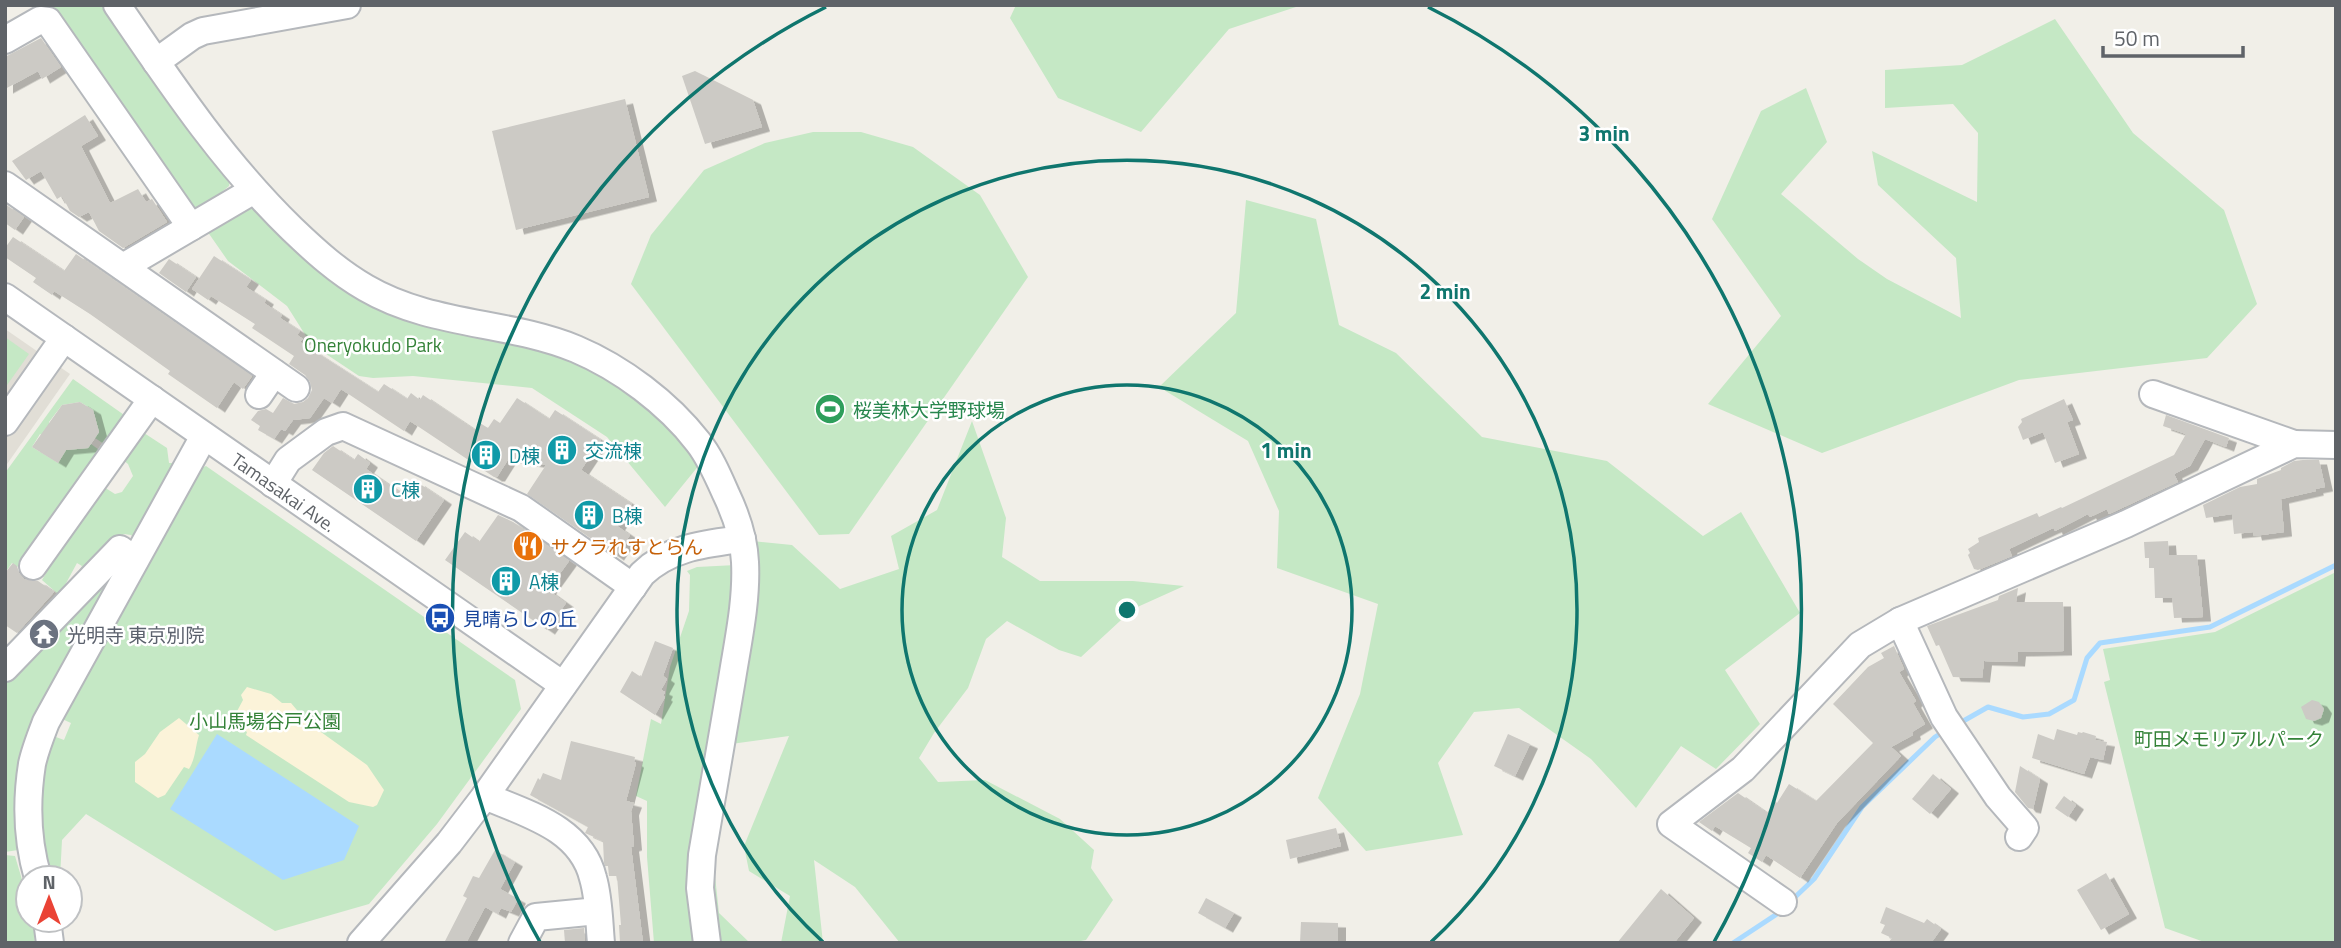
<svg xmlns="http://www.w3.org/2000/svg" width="2341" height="948" font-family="'Titillium Web','Noto Sans JP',sans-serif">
	<defs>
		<filter id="shadow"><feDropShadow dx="8" dy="4.5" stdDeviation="0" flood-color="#0004"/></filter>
	</defs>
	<rect width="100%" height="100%" fill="#f1efe8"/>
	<path fill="#e1ded6" d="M5,329l65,45 -65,93z"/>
	<g fill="#c5e8c5">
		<path d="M46,5h63l121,175 -1,6 -29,24 -10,-3z"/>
		<path d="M1016,5h286l-73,24 -88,103 -83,-34 -48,-80z"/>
		<path d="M2055,19l78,114 91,77 33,94 -50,54 -188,22 -197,73 -114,-49 73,-88 -69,-97 49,-108 45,-23 21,54 -46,52 77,65 29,20 74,39 -5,-60 -78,-73 -6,-34 105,51 1,-69 -25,-29 -68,4v-38l77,-5z"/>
		<path d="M813,132h48l52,15 67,48 48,82 -179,257 -30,1 -188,-251 20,-49 53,-65 61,-27z"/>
		<path d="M1246,200l70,19 23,106 57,28 86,84 125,24 96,75 38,-24 59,101 -75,57 35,54 -44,45 -35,-23 -45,62 -45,-49 -72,-51 -45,4 -36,51 25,72 -97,16 -48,-53 42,-104 18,-90 -101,-36 2,-57 -31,-70 -89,-54 77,-74z"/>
		<path d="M247,201l67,67 45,31 46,22 29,8 82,16 66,19 31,18 51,39 36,43 -35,43 -58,-70 -75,-49 -119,-12 -40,2 -14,-2 -48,-32 -24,-38 -59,-45 -23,-33z"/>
		<path d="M5,337l24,17 -24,34z"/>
		<path d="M73,379l54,38 -20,29 -12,-8 4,-6 -6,-22 -13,-8 -18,3 -13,17 3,19 -12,-7 -8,13 26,16 8,-13 22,-2 3,-4 11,8 -84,115 -6,-4 -7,10v-100z"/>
		<path d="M972,421l34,97 -4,39 38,24h93l51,5 -51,23 -52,48 -22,-7 -52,-29 -21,18 -18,49 -34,45 -15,25 19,24 47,-2 75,39 34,31 -3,18 22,32 -27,40 -16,3h-170l-45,-56 -41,-27 9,83h-42l9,-47 -41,-25 -5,-25 45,-110 -58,8 21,-203 40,4 48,44 59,-20 -8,-33 46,-26z"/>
		<path d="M141,431l26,17 2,15h11l-44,77 -5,-5 -7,-1 -50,45 8,-13 -5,-3 -13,24 1,4 -7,3 -16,-14 57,-96 16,10 7,-2 11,-16 -5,-12 -6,-5z"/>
		<path d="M206,466l309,214 6,29 -84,115 -68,80 -94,27 -189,-117 -24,26 -2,38h-14l-11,-62 13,-77 8,-2 8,3 7,-17 -9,-4 135,-249z"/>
		<path d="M119,562l3,3 -87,153 -17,132 -13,2v-170z"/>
		<path d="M736,565l-25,274 8,74 31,30h-96l-7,-86v-56l-11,-5 15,-77 10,5 9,-57 19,-56 1,-36 -3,-4 10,-4z"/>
		<path d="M2336,572v371h-129l-42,-15 -61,-246 6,-2 -7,-31 112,-17z"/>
		<path d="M5,855l10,1 13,44v20h5l2,23h-30z"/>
	</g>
	<g fill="#fbf3d9">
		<path d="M247,687l24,7 11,9h9l16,19 60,43 17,25 -7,15 -4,2 -24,-5 -103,-67 1,-3 -7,-5v-7l-5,-5 8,-15 -2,-5z"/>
		<path d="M179,718l20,17c-4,13 -3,22 -10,34l-5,-2 -19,28 -7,3 -23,-16v-20l10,-8 15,-22z"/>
	</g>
	<path fill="#aadaff" d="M217,734l142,92 -15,34 -61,20 -113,-71z"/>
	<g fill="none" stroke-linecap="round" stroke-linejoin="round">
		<g stroke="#aadaff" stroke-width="5">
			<path d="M1958,724l30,-17 35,10 26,-3 25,-14 13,-42 13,-15 110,-16 126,-62"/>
			<path d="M1792,900l22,-21 48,-72 73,-70 8,-5"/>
			<path d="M1733,943l50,-33"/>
		</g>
	</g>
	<g fill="#cccac5" filter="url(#shadow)">
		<path d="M41,38l20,29 -19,12 -4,-8 -33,18v-32z"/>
		<path d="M695,71l58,29 9,27 -57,17 -23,-68z"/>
		<path d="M625,99l24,98 -133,33 -24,-99z"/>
		<path d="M85,115l13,21 -17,10 29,57 28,-14 8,13 6,-3 15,23 -44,26 -24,-17 -10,-19 -10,5 -9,-6 -8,-15 -5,3 -16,-28 -15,9 -14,-19z"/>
		<path d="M5,204l19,13 -9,13 -10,-7z"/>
		<path d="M13,237l51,34 12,-17 176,122 -9,13 -9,-7 -17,26 -49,-34 2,-3 -80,-57 -36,-23 -2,4 -19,-13 3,-4 -31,-21v-9z"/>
		<path d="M214,256l37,24 -5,7 20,13 -2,3 18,12 -2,3 20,13 -3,4 6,4 -3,3 78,50 6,-8 23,15 4,-6 9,7 3,-5 52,35 5,-7 8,5 6,-9 6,4 17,-25 32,21 6,-9 46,30 -20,30 51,34 -15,22 13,9 -14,21 -89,-62 19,-29 -37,-7 -12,19h-3l-84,-56 -6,10 -63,-42 -9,14 -8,-5 -14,20 -17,2 -8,11 -4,-2 -7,10 -16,-9 2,-4 -9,-6 7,-9 8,-2 7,4 10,-15 11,6 9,-2 5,-4 4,-8 -2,-8 -5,-7 -16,-11 5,-8 -42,-28 3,-4 -44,-28 -3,4 -16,-11z"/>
		<path d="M169,259l27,18 -10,15 -27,-19z"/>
		<path d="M2064,399l9,21 -6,2 12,32 -24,9 -12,-31 -20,8 -5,-13 4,-5 -1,-3z"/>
		<path d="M80,402l13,8 6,22 -11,16 -22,2 -8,13 -26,-16 30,-42z"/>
		<path d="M2166,415l63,23 -3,9 -21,-8 -15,27 -16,8 4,8 -69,32 -2,-5 -17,8 -2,-3 -33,17 -1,-3 -3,1 -42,20 3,7 -34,14 -4,-1 -6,-14 2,-2 -2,-4 11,-7 -1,-4 59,-25 2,4 22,-10 1,1 112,-53 12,-21 -23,-8z"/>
		<path d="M333,446l21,14 4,-6 12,9 -4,6 41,28 10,-15 27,18 -28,41 -104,-71 12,-17z"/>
		<path d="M2303,460h16l6,27 -10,2 1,2 -35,8 3,33 -30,4 -1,-4 -19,2 -2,-20 -26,4 -3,-13 37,-18 17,-3v-5l24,-9v-2l13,-7z"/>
		<path d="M498,515l15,7 56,39 -21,29 18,13 -19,27 -102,-70 20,-28 14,10z"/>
		<path d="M2168,541l1,14h28l6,62 -29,1 -2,-20h-17l-1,-30h-5v-10h-4l-1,-16z"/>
		<path d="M13,563l4,3 2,7 5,6 14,2 16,11 -37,41 -12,-8v-52z"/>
		<path d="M2018,588l-2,14h47l1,49 -46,1 -1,10 -33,-1 -2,17 -29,-1 -14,-32 -3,1 -9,-20 71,-26 1,-4z"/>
		<path d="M655,641l18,7 -10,28 4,3 -6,11 4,2 -2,4 2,1 -10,18 -35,-23 12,-21 9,6z"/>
		<path d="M1894,646l10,23 -5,3 17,29 -3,2 12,21 -13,8 1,3 -22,12 10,9 -64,67 -37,55 -34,-23 -4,7 -14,-9 3,-5 -36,-22 -3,5 -13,-9 39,-29 29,20 8,-12 2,2 12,-19 27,17 57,-58 -40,-39 35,-37 16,-9 -3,-5z"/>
		<path d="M2312,700l7,2 5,7 -3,9 -7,3 -8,-2 -5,-12z"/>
		<path d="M2057,729l20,6 1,-3 4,1 1,-1 13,4 -1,4 12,2 -4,18 -13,-3 -6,17 -52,-16 6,-24 16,6z"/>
		<path d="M1508,734l22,10 -15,32 -21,-10z"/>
		<path d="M571,741l64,16 -1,5 2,1 -10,38 8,2 -3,8 3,35 -3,1 12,96h-23l-1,-18h2l-4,-49h-8l-1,-10h-3l-1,-3 -1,-22 -18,-8 3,-6 -58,-32 8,-17 2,2 3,-7 18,7z"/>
		<path d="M2020,766l20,13 -7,30 -5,-1 -13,-16z"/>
		<path d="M1933,774l18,15 -21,25 -18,-15z"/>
		<path d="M2064,796l12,9 -8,12 -13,-9z"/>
		<path d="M1336,828l5,18 -51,13 -4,-19z"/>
		<path d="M495,850l20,12 -15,27 18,10 -7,13 -10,-4 -3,6 -13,-7 -19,36h-22l23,-45 -4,-2 10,-20 6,2z"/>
		<path d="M2106,873l23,41 -28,16 -24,-40z"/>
		<path d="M1661,889l33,29 -20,25h-57z"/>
		<path d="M1206,898l28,15 -9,15 -27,-15z"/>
		<path d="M1886,907l38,16 3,-4 14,10 -10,14h-43l4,-5 -11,-5 4,-8 -5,-2z"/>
		<path d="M1301,922l37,1v20h-38z"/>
		<path d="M584,928l1,15h-20l-1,-13z"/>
	</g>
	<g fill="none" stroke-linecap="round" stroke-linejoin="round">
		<g stroke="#b5b8bc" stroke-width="30">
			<g id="minor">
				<path d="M117,5c54,79 106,157 175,224 23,22 46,43 74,59 65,38 142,33 210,61 45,19 92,54 122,93 12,15 20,34 28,52 10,21 18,44 19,68 2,39 -7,79 -13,117 -10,59 -20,117 -30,176l-2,33 7,55"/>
				<path d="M5,40l35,-20 8,1 143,206"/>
				<path d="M156,62l36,-26 11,-5 144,-26"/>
				<path d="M5,185l291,203"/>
				<path d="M123,267l131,-77"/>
				<path d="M5,297l558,388"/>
				<path d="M2153,394l141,50"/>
				<path d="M259,395l15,-22"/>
				<path d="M5,422l59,-84"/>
				<path d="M273,484l15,-24 38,-28 17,-6 178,82 112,79"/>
				<path d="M33,566l119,-167"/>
				<path d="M1900,621l44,96 54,80 27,31 -6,9"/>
				<path d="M5,668l115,-119 15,11"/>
				<path d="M485,796c42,18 96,32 108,82 6,20 6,43 8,65"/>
				<path d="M38,878c-11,-37 -12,-76 -6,-114 3,-14 9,-29 14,-42l158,-286"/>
				<path d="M1783,902l-112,-78 72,-55 117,-124 40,-24 226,-97 168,-80 42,1"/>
				<path d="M47,920l3,23"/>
				<path d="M361,943l88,-100 36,-47 157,-222c28,-27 63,-30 100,-35"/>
				<path d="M522,943l14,-26 62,-6"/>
			</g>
		</g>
		<use href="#minor" stroke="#fff" stroke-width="26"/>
	</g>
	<g fill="none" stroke="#0f766e" stroke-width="3.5">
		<circle cx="1127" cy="610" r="225"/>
		<path d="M823 942A450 450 0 1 1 1431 942"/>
		<path d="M540 942A674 674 0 0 1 826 7M1428 7A674 674 0 0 1 1714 942"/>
	</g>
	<defs>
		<g id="stadium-disc" transform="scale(1.575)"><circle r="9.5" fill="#2e9e5b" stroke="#fff"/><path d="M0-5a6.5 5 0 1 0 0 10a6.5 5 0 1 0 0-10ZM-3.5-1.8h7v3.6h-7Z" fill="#fff"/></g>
		<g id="building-disc" transform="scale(1.575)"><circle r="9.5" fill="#0f9aa8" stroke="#fff"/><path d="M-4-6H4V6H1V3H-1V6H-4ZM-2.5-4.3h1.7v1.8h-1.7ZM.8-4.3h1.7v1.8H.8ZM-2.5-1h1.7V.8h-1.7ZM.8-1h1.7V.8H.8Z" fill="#fff"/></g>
		<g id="restaurant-disc" transform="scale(1.575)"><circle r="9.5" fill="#e8710a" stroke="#fff"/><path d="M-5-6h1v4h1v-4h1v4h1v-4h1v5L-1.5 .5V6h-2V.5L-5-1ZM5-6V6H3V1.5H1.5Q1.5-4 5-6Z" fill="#fff"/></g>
		<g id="bus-disc" transform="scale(1.575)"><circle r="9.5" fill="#1a4fb4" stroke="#fff"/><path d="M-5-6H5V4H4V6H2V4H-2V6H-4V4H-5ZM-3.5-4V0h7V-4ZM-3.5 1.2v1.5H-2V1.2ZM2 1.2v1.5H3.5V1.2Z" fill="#fff"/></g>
		<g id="temple-disc" transform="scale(1.575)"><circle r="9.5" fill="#6b7280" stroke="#fff"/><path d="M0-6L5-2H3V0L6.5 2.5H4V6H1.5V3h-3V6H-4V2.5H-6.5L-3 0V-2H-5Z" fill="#fff"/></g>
	</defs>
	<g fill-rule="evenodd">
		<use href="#stadium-disc" x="830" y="409"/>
		<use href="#building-disc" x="562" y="450"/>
		<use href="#building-disc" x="486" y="455"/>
		<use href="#building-disc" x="368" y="489"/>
		<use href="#building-disc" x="589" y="515"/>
		<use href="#restaurant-disc" x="528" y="546"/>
		<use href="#building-disc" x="506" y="581"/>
		<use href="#bus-disc" x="440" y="618"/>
		<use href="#temple-disc" x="44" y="634"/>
	</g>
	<g text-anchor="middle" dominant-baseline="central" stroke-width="5" stroke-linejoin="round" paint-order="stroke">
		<g font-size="19" fill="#348238" stroke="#fff">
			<text x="373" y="344">Oneryokudo Park</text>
			<text x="265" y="720">小山馬場谷戸公園</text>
			<text x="2229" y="738">町田メモリアルパーク</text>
		</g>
		<g font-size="19" fill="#27864d" stroke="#fff" text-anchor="start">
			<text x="853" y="409">桜美林大学野球場</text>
		</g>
		<g font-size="19" fill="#0d838f" stroke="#fff" text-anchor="start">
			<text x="585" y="450">交流棟</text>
			<text x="509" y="455">D棟</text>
			<text x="391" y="489">C棟</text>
			<text x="612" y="515">B棟</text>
			<text x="529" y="581">A棟</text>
		</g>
		<g font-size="19" fill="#5f6368" stroke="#fff">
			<text transform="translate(284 492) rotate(35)">Tamasakai Ave.</text>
		</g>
		<g font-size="19" fill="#c56008" stroke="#fff" text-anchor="start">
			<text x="551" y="546">サクラれすとらん</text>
		</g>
		<g font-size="19" fill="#164399" stroke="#fff" text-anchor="start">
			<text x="463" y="618">見晴らしの丘</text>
		</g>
		<g font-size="19" fill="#5b616d" stroke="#fff" text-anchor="start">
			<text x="67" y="634">光明寺 東京別院</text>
		</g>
	</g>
	<circle cx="1127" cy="610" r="10" fill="#0f766e" stroke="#fff" stroke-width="3.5"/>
	<g font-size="21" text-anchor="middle" font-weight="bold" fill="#0f766e" stroke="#fff" stroke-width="5" stroke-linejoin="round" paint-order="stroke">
		<text x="1604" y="141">3 min</text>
		<text x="1445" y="299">2 min</text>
		<text x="1286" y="458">1 min</text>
	</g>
	<rect width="2341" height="948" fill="none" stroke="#5f6368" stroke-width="14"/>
	<g transform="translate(49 899)"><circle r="33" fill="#ffffff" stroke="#bfc1c3" stroke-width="2"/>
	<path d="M0-5L12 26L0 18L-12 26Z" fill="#ea4335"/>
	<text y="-10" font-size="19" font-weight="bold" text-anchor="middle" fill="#5f6368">N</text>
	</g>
	<path d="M2103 46v10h140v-10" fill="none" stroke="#5f6368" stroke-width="3.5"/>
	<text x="2114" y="46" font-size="21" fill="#5f6368" stroke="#ffffff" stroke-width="5" paint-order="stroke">50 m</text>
</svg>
